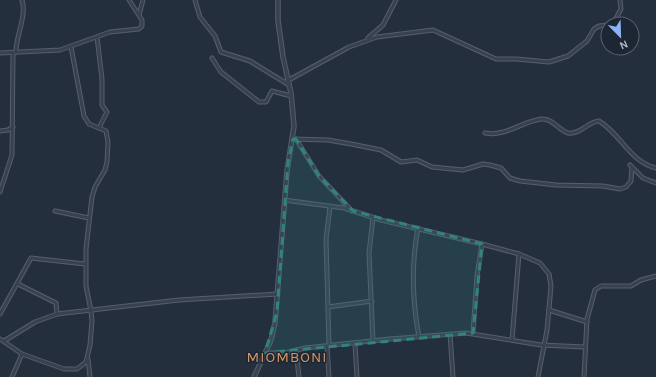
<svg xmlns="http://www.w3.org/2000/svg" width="656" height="377" font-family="Karla,sans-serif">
	<rect width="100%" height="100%" fill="#242f3e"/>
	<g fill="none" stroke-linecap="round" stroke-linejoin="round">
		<g stroke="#565f6c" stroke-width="5">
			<g id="minor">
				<path d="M195,0l5,17 15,19 6,16 29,9 39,24"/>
				<path d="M139,15l4,-15"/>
				<path d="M613,24l8,-15 -1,-9"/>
				<path d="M97,37l5,42v26l5,7 -8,16"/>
				<path d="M368,38l15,-13 13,-25"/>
				<path d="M16,52c0,-18 11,-35 6,-52"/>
				<path d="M0,53l60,-3 50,-18 29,-3 3,-3v-6l-13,-20"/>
				<path d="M212,58l9,14 38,30h7l6,-11 19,5"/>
				<path d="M287,81l62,-34 28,-10 56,-7 63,29h20l33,3 19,-6 19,-15 7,-12 5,-3 9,-1"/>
				<path d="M0,131l8,-1 5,-3"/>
				<path d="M485,133c20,4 36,-11 56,-14 12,-1 17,11 27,14 12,2 21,-12 31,-12 22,13 31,41 57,47"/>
				<path d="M293,139l35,1 23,4 30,6 20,12 16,-2 15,7 31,3 20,-6 7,1 11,3 9,10 10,3 36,4 47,1 17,3 6,-2 5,-6 1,-14"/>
				<path d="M296,139l23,37 33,35"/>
				<path d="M630,165l13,13 13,5"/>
				<path d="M0,192l12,-37 1,-102"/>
				<path d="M284,200l60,8 37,12 101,24 37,10 21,9 9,11 2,12 -4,44 -9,47"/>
				<path d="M55,211l34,7"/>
				<path d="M373,218l-4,35 4,88"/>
				<path d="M418,228c-7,37 -6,72 1,109"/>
				<path d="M18,284l38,19 1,11"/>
				<path d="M328,307l44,-6"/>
				<path d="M549,310l38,12"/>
				<path d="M0,314l31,-56 54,6"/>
				<path d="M473,333l4,-57 5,-32"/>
				<path d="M450,334l3,43"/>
				<path d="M0,339l22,15 42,15h13l9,-7 4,-17 2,-24 -1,-10 -5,-25v-37l6,-52 3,-10 10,-17 2,-8 1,-20 -2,-11 -17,-7 -5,-8 -13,-69"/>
				<path d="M512,340l7,-86"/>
				<path d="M4,341l31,-19 22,-8 122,-14 99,-6"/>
				<path d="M355,344l2,33"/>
				<path d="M327,346l2,31"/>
				<path d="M329,346l-3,-107 4,-32"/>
				<path d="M296,350l3,27"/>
				<path d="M265,353h20l20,-5 85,-9 76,-6 75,12 44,2"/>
				<path d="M88,359l2,18"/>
				<path d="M12,377l10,-23"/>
				<path d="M584,377l3,-58 8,-29 6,-4h30l10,-6 15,-4"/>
			</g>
		</g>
		<g stroke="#565f6c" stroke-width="5.5">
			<path id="tertiary" d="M254,377l17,-37 4,-17 12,-152 7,-45 -3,-33 -8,-36 -5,-36v-21"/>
		</g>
		<use href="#minor" stroke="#38414e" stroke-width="3"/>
		<use href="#tertiary" stroke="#38414e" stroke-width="3.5"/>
	</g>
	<path fill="#308480" fill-opacity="0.2" stroke="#308480" stroke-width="3" stroke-dasharray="8 5" stroke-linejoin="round" d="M293,139h3l23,37 34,35 129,33 -9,89 -208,20 12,-41 11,-150z"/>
	<g text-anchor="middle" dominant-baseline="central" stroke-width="3" stroke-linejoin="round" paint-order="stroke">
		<g font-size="15" letter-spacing="1" fill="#d59563" stroke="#1d2633">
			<text x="287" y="357">MIOMBONI</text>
		</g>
	</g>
	<g transform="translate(620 36) rotate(157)"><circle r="19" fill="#1d2633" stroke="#59626f"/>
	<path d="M0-3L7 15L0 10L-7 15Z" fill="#8ab4f8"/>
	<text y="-6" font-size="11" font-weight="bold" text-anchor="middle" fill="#b4bcc9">N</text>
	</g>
</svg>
